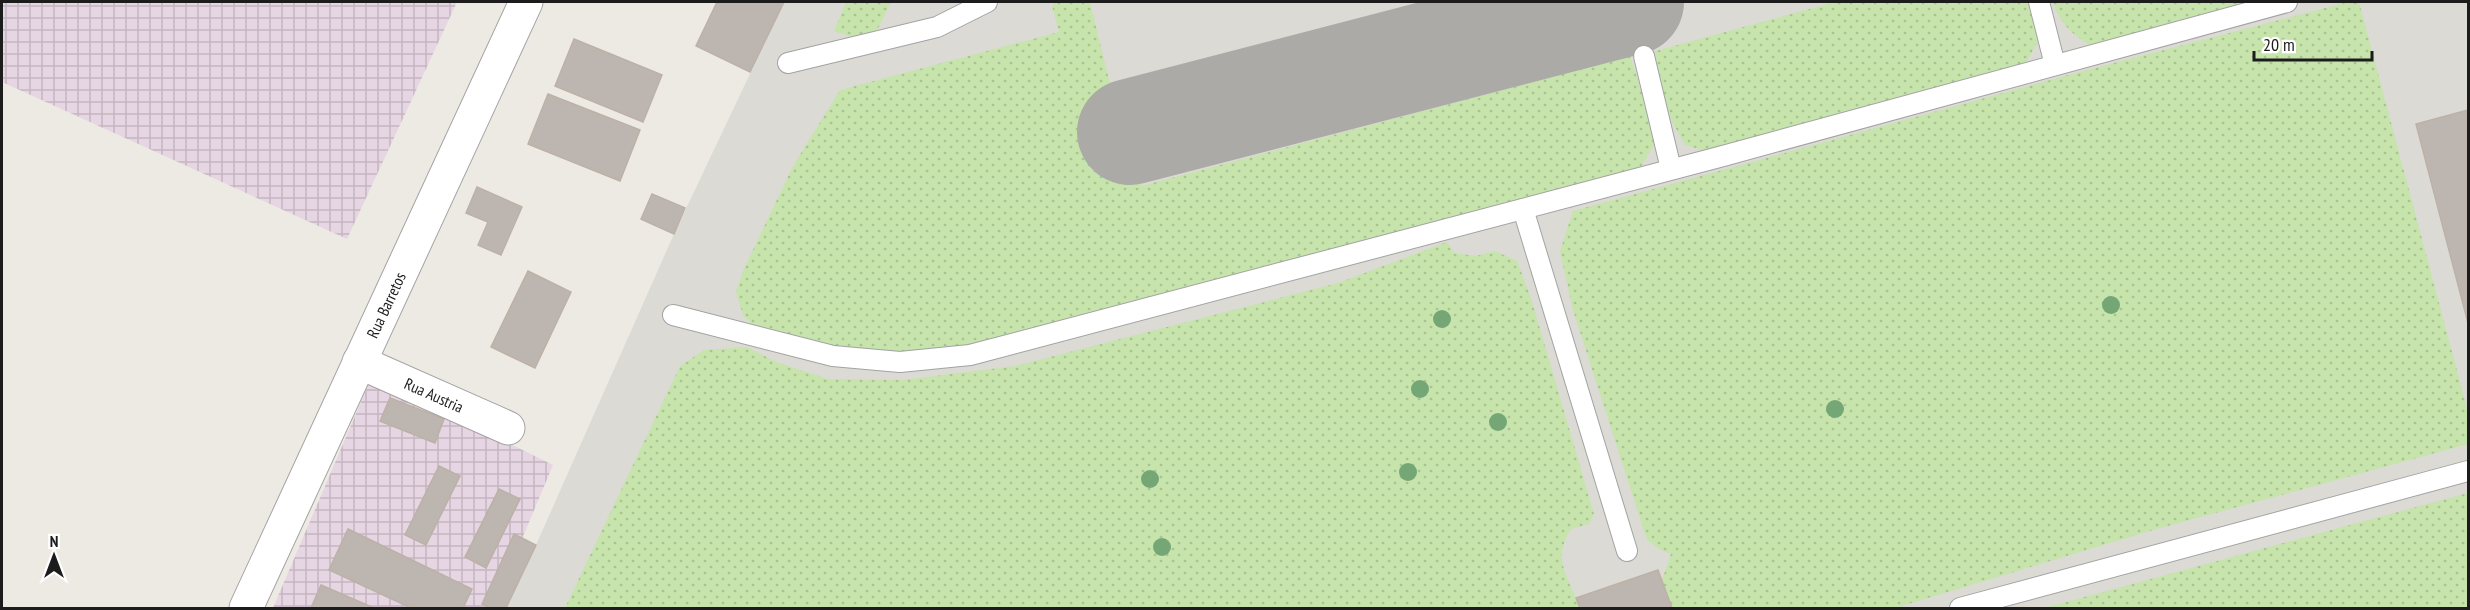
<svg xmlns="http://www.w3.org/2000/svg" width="2470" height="610" font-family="'PT Sans Narrow',sans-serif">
	<defs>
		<pattern id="industrial-grid" width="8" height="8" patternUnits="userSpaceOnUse" patternTransform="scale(1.5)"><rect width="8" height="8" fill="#e6d5e2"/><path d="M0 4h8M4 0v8" fill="none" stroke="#c5b6c1"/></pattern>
		<pattern id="grass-dots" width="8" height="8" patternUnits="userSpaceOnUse" patternTransform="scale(1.5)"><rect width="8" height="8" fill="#c6e4ac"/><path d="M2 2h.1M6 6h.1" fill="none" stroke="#aac393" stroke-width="1.8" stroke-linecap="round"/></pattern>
	</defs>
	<rect width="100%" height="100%" fill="#edeae3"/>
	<g fill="url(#industrial-grid)">
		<path d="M2,2h455l-110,237 -345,-157z"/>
		<path d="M372,376l181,89 -60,143h-220z"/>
	</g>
	<path fill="#dbdad4" d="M784,2h1684v606h-1962l30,-63 138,-311z"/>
	<g fill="url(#grass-dots)">
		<path d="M846,2h45l-20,41 -37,-12z"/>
		<path d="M1056,2h34l33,135 18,49 489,-130 24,73v16l-15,25 -669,185 -70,7 -135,-24 -22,-23 -7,-23 7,-21 50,-105 47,-76 219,-58 -7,-26z"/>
		<path d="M1835,2h193l12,36 -15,26 -302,92 -38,-11 -14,-25 -19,-68z"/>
		<path d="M2053,2h234l-184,50c-24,-12 -42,-24 -50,-50z"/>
		<path d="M2348,2h11l109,410v32l-315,86 -258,78h-223l-10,-28 9,-26 -10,-4 -14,-10 -75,-233 -12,-56 13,-40 514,-141z"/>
		<path d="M1447,242l7,11 22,3 19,-5 22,10 14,37 63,216 -5,10 -18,5c-20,32 -2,49 9,79h-1015l115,-242 24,-16 43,-3 29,15 52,17 75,1 112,-14 323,-83z"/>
		<path d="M2468,493v115h-424z"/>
	</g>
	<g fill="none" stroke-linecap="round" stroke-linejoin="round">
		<path stroke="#acaaa6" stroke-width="106" d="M1130,132l501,-130"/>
	</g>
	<g fill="#bdb6b0" stroke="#bdb1a6" stroke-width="1.5">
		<path d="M717,2h67l-34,70 -54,-26z"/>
		<path d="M574,39l88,36 -19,47 -88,-36z"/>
		<path d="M548,94l92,36 -20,51 -92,-37z"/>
		<path d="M2468,110v213l-52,-199z"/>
		<path d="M477,187l45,20 -21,48 -23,-10 10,-23 -22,-9z"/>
		<path d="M652,194l33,14 -11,26 -33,-15z"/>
		<path d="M528,271l43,21 -36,76 -44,-21z"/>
		<path d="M390,398l54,21 -9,24 -55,-22z"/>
		<path d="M439,466l21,10 -34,69 -21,-10z"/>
		<path d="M499,489l21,10 -34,69 -21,-11z"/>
		<path d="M348,529l124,60 -9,19h-52l-82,-38z"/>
		<path d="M514,534l22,11 -30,63h-15l-9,-4z"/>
		<path d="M1658,570l14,38h-92l-4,-10z"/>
		<path d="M321,585l53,23h-63z"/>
	</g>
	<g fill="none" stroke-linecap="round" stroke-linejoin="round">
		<g stroke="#a3a3a3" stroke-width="22">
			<g id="lane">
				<path d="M2039,2l16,63"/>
				<path d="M1644,56l27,113"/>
				<path d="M788,63l149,-36 50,-25"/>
				<path d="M1523,209l104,342"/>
				<path d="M673,315l160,41 67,6 70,-7 753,-199 564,-154"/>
				<path d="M1960,608l508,-137"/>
			</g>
		</g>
		<g stroke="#a3a3a3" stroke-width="35">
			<g id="street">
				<path d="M359,362l149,66"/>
				<path d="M246,608l280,-606"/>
			</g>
		</g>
		<use href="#lane" stroke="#fff" stroke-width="20"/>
		<use href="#street" stroke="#fff" stroke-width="33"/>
	</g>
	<g fill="#75a776">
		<circle cx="2111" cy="305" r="9"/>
		<circle cx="1442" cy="319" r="9"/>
		<circle cx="1420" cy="389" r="9"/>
		<circle cx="1835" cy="409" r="9"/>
		<circle cx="1498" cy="422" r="9"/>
		<circle cx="1408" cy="472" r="9"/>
		<circle cx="1150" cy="479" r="9"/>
		<circle cx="1162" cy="547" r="9"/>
	</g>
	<g text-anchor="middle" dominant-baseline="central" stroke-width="5" stroke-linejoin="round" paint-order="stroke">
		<g font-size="16" fill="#1c1c1c" stroke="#fff">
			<text transform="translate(386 305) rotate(-65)">Rua Barretos</text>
			<text transform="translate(434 395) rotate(24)">Rua Austria</text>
		</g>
	</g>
	<rect width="2470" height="610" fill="none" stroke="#1c1c1c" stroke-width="6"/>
	<g transform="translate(54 556)" stroke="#ffffff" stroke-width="4.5" paint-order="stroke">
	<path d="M0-4.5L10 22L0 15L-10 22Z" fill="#1c1c1c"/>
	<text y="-9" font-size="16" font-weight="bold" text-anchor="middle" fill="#1c1c1c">N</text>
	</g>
	<path d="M2254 51v9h118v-9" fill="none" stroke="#1c1c1c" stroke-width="3"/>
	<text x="2263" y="51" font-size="18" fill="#1c1c1c" stroke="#ffffff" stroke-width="4.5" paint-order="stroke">20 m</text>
</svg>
